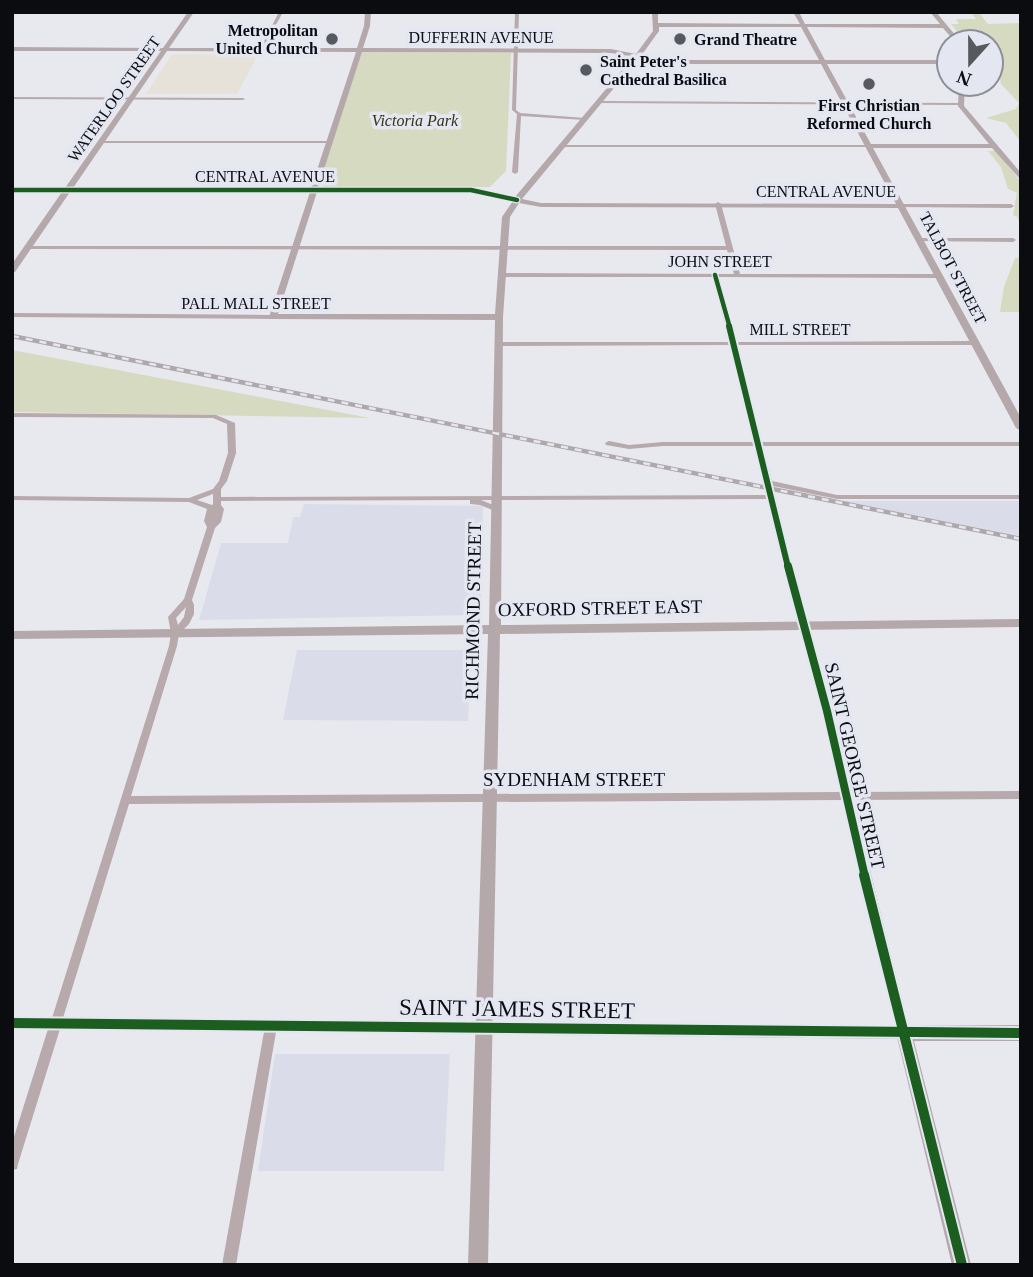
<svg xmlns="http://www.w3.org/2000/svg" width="1033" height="1277" font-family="Georgia,serif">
	<rect width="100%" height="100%" fill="#e8e9ee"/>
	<g fill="#dadde9">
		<path d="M844,501h177v36l-32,-7z"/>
		<path d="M304,504l179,2 -2,106 -6,3 -276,5 22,-77h67l5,-26h7z"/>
		<path d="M297,650h174l-3,71 -185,-1z"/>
		<path d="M275,1054h175l-6,117h-186z"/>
	</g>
	<path fill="#e7e2d9" d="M172,54l86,1 -21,39h-91z"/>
	<g fill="#d6dac0">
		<path d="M972,14h8l8,10 33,-1v119l-15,-19 -20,-5 30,-9 3,-6 -18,-19 -2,-10 -8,-1v-31h-26l-14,-18h8l-3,-5h20z"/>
		<path d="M362,52l149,1 -5,118 -16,16h-166l-5,-4z"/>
		<path d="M988,151h8l25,31v44l-4,-9 -4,-2 4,-22 -9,-4 -7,-22z"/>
		<path d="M1021,257v55h-21l4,-25 11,-29z"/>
		<path d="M12,350l358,68 -358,-6z"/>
	</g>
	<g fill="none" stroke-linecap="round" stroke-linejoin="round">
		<g fill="#b7a9ac" fill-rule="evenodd">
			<path d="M279,12h4l-21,38 -3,1z"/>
			<path d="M515,12h4l-3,98 4,3 65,5 2,1 -2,1 -64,-4 -3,56 -3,2 -3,-2 5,-58 -5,-4z"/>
			<path d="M12,97l231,1 2,1 -2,1 -231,-1z"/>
			<path d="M600,101l360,2 2,1 -2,1 -362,-2v-2z"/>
			<path d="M101,141h228l2,1 -2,1h-230v-1z"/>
			<path d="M564,145h304l2,1 -2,1h-306v-1z"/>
			<path d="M718,202l3,2 19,70h198l3,2 -3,2 -219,-1 17,65 239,-1 3,2 -3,2h-238l25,97h259v4h-258l9,35 65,14h184v4h-184l-64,-13 33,139 7,16 38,151 170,-1v8l-168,1 57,233 -2,4 -4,2 -628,-7 -40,233h-14l42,-233 -204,-3 -42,135 -1,5 -5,1v-27l36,-114h-36v-12l40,1 117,-372 2,-13 -3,-16 16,-18 23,-72 -3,-6 3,-12 -18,-7 -177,-2v-4l177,2 24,-9 6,-8 9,-28 -1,-29 -14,-6 -201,-1v-4l204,2 19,8 1,30 -9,28 -6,8v8l546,-2 -4,-13 1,-1 -8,-35h-93l-34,3 -23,-4 -1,-2 4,-2 20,4 34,-3h92l-24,-97 -233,1 -3,-2 3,-2h232l-17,-65h-211l-3,-2 3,-2 232,1 -7,-24 -700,-1 -3,-2 1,-1h701l-11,-42zM213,494v10l-1,1 -15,-5zM769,499l29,126 7,16 36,151 -710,4 46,-150 2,-12 10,-10 5,-10v-9l-2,-5 23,-72 6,-6 3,-13 -3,-4v-4l249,-1v4l10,1 15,6 4,-2 -1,-2 -17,-7zM186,607l-2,10 -6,8 -2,-7zM843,800l54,227 -834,-9 66,-214z"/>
			<path d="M901,204h110l3,2 -3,2 -112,-1 -1,-1z"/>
			<path d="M921,238h92l3,2 -3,2 -94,-1 -1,-1z"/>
			<path d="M12,313l261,2 3,2 -3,2 -261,-2z"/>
		</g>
		<g fill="#b5a8aa" fill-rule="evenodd">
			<path d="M188,12h6l-25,36h188l7,-22 1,-14h6l-1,14 -7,22 248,1 25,5 17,-23 -1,-19h6v11l142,1 -7,-12h6l6,12h135l-10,-12h6l25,30h-6l-12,-14 -136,-1 18,33h124v4h-122l44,80h118l-31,-38 1,-22h6l-1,22 57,67v7l-29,-32h-119l148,270v13l-5,-3 -118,-220 -357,-1 -22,-4 -9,14 -7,100 -2,308 520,-6v8l-521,7 -12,631h-20l20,-631 -476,5v-8l477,-6 6,-305 -225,-1 -1,-2 41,-125h-240l-55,80h-3v-8l50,-72h-50v-4h53l96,-137h-149v-4l151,1zM659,27h142l18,33h-156l-22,-4 18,-25zM167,51l189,1 -45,136h-238zM362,52l249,1 22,4 -118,140 -44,-9h-153zM638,59l25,5h158l75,140 -355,-1 -19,-4zM317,192h154l42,9 -11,16 -7,97h-217z"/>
			<path d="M904,1025h117v16h-107l57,224h-19l-56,-232 2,-6z"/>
		</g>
		<g stroke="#aea8aa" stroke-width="4.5">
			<path id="rail" d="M12,336l1009,203"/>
		</g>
		<use href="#rail" stroke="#e4e7f2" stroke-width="2.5" stroke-dasharray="7" stroke-linecap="butt"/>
		<g stroke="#e4e7f2" stroke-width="7">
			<g id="cycleway-far3">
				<path d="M12,190h459l46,10"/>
				<path d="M715,275l15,53"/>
			</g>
		</g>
		<g stroke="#e4e7f2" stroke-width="10">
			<path id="cycleway-far2" d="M729,326l59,241"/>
		</g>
		<g stroke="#e4e7f2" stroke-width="12">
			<path id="cycleway-far1" d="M788,566l39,145 38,166"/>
		</g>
		<g stroke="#e4e7f2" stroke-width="14">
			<g id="cycleway">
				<path d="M864,875l98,390"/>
				<path d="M12,1023l1009,10"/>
			</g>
		</g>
		<use href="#cycleway-far3" stroke="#1b5e20" stroke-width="4.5"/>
		<use href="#cycleway-far2" stroke="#1b5e20" stroke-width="6"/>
		<use href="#cycleway-far1" stroke="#1b5e20" stroke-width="8"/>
		<use href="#cycleway" stroke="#1b5e20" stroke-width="10"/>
	</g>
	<g fill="#58595e" stroke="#e4e7f2" stroke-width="2.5">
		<circle cx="332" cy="39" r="7"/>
		<circle cx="680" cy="39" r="7"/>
		<circle cx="586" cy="70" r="7"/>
		<circle cx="869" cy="84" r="7"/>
	</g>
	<g text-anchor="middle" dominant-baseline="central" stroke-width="7" stroke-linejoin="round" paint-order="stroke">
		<g font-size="16" font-weight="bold" fill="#0b0c10" stroke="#e4e7f2" text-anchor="start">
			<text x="318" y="30" text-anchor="end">Metropolitan<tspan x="318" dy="18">United Church</tspan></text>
			<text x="694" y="39">Grand Theatre</text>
			<text x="600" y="61">Saint Peter's<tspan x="600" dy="18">Cathedral Basilica</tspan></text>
			<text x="869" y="105" text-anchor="middle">First Christian<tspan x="869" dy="18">Reformed Church</tspan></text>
		</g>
		<g font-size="16" fill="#0b0c10" stroke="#e4e7f2">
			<text x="481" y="37">DUFFERIN AVENUE</text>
			<text transform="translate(114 99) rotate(-55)">WATERLOO STREET</text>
			<text x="265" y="176">CENTRAL AVENUE</text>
			<text x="826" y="191">CENTRAL AVENUE</text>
			<text x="720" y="261">JOHN STREET</text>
			<text transform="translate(953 268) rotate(62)">TALBOT STREET</text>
			<text x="256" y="303">PALL MALL STREET</text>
			<text x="800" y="329">MILL STREET</text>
		</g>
		<g font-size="16" font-style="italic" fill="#323413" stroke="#e4e7f2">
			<text x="415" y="120">Victoria Park</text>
		</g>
		<g font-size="19" fill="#0b0c10" stroke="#e4e7f2">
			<text transform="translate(600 608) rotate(-1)">OXFORD STREET EAST</text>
			<text transform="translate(473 611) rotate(-89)">RICHMOND STREET</text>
			<text transform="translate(855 766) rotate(77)">SAINT GEORGE STREET</text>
			<text x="574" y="779">SYDENHAM STREET</text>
		</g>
		<g font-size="23" fill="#0b0c10" stroke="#e4e7f2">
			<text transform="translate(517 1009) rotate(1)">SAINT JAMES STREET</text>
		</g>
	</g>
	<rect width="1033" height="1277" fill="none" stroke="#0b0c10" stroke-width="28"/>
	<g transform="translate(970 63) rotate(201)"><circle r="33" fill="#e4e7f2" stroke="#8d8f98" stroke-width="2"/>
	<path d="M0-5L12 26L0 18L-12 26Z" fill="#58595e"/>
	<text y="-10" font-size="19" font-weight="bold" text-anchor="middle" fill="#0b0c10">N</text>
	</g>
</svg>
